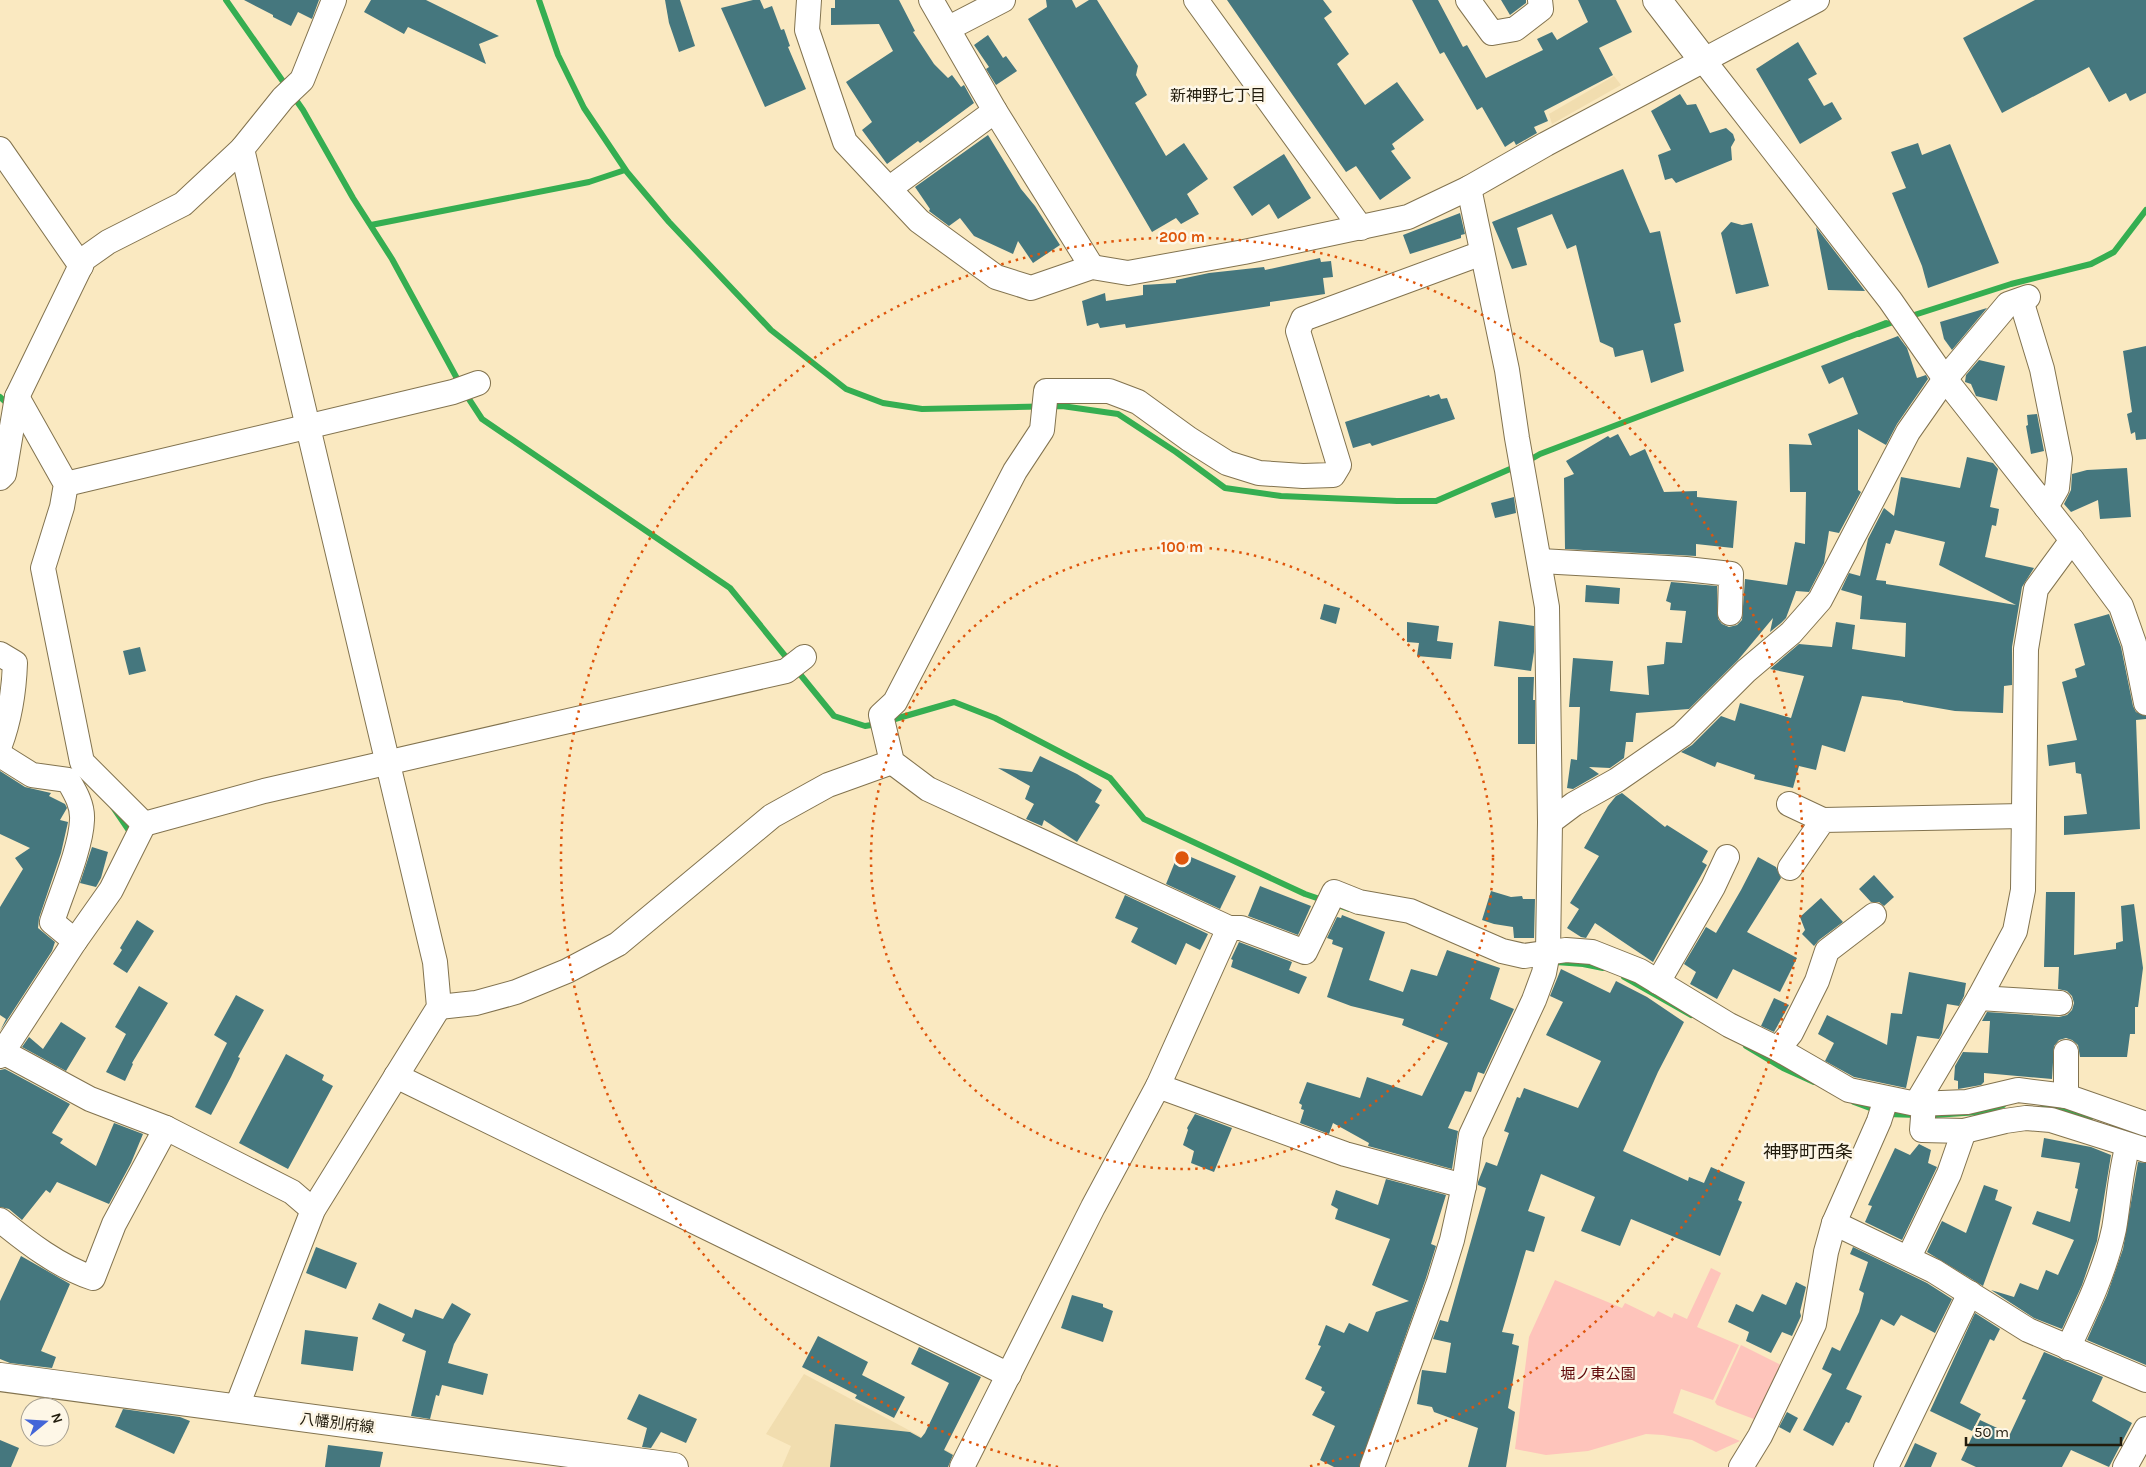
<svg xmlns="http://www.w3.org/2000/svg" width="2146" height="1467" font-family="Karla,'Noto Sans JP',sans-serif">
	<rect width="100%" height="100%" fill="#fae9c1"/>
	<g fill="#f1ddaf">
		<path d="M1614,76l7,9 -69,39 -3,-10z"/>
		<path d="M804,1374l155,83 -4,10h-173l9,-21 -25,-12z"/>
	</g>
	<g fill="#fec4bb">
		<path d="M1711,1268l10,5 -24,54 42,18 -26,55 -32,-11 -8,24 67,28 -24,11 -24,-12 -29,-5 -17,-1 -58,17 -42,4 -31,-6 14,-112 26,-57 67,28 3,-5 29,14 4,-6 14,7 2,-5 13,6z"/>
		<path d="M1741,1345l44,22 -26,54 -42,-16 -2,-3z"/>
	</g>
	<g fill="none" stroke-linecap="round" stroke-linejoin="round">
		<g stroke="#35ae51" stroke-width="6">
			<path d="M226,0l77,110 50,88 39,61 68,125"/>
			<path d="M539,0l19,55 26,53 43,64 42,50 102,108 75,59 37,14 39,6 140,-3 56,8 58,38 49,36 56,8 116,5h39l81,-35"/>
			<path d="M371,225l218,-43 36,-12"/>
			<path d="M1908,317l103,-33 80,-20 23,-12 32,-42"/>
			<path d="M465,393l17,26 248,169 104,128 31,10 13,-2"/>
			<path d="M0,397l10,9"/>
			<path d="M1526,462l14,-8 346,-131 -27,11 40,-14"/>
			<path d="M888,721l66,-19 41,16 115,60 34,41 161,75 44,15"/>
			<path d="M113,807l19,28"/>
			<path d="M1556,962l27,2 20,4"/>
			<path d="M1624,977l67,38"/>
			<path d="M1746,1046l37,22 31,14"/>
			<path d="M1854,1102l24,9"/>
			<path d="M2043,1104l48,13"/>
			<path d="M1887,1114l30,1"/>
			<path d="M1934,1115l45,-3 24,-7"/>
			<path d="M2112,1124l34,13"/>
		</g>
	</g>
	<g fill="#45777e" fill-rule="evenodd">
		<path d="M244,0h75l-7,19 -14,-7 -7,14 -18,-9v-2z"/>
		<path d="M371,0h55l73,36 -20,8 7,20 -78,-37 -4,7 -40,-22z"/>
		<path d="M665,0h15l15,46 -16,6 -10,-29z"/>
		<path d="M753,0h7l4,9 8,-3 9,24 3,-1 6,17 -2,1 18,42 -41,18 -44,-99z"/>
		<path d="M835,0h64l16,31 -2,1 21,32 14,14 4,-3 9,12 3,-2 10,18 -54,40 -2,-2 -31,23 -25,-34 10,-8 -26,-40 47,-31 -14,-27 -48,1v-17h4z"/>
		<path d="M1046,0h26l4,8 13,-8h8l41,66 -2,9 11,20 -12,8 31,53 18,-13 24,36 -21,15 12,20 -18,10 -5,-6 -24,14 -124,-213 19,-12z"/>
		<path d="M1227,0h96l9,12 -8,6 25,36 -12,10 28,41 32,-23 27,38 -32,24 3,5 -4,2 20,27 -31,22 -24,-34 -10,6z"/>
		<path d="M1412,0h26l25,47 4,-2 19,33 57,-28 -6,-11 15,-7 5,8 31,-18 -10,-22h38l16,32 -33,16 14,27 -69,36 4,10 -14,6 3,6 -21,12 -2,-4 -9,6 -23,-40 -5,3 -33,-58 -4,2z"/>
		<path d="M1501,0h25v3l-16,12z"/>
		<path d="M2035,0h111v93l-16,8 -4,-8 -17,9 -20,-35 -87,46 -39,-75z"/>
		<path d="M988,35l15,23 3,-2 11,15 -21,14 -10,-16 3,-2 -15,-22z"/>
		<path d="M1798,42l19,32 -9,5 16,27 8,-4 10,17 -42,25 -44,-75z"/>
		<path d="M1680,94l7,11 9,-1 14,29 16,-5 7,6 2,6 -4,7 1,13 -56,23 -4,-5 -7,2 -7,-25 13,-5 -20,-39z"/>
		<path d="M988,135l33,54 14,17 25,39 -27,18 -15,-22 -5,13 -39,-18 -14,-18 -11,8 -20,-15 1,-2 -15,-22z"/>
		<path d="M1918,143l4,12 28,-11 49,119 -71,25 -6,-22 -30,-73 14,-5 -15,-36z"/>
		<path d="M1284,154l27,44 -33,21 -9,-15 -17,12 -19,-29z"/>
		<path d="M1623,169l27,64 10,-2 21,91 -7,2 10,47 -33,12 -8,-33 -28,7 -2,-9 -13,-6 -24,-97 -9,4 -15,-35 -35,14 10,37 -15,4 -20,-47z"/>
		<path d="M1460,213l5,21 -4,1v3l-51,16 -7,-19z"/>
		<path d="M1731,222l11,3 10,-2 17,63 -33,8 -15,-61z"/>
		<path d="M1816,227l40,52 9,12 -37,-1z"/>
		<path d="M1320,258l1,4 10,-1 2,16 -10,1 2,16 -55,8v4l-144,22 -1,-4 -25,4 -2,-5 -11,3 -5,-25 23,-8 1,8 37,-6v-10l33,-2v-3l33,-7 55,-6 1,3z"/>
		<path d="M1987,308l-35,42 -8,-11 -4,-17z"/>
		<path d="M1898,336l9,12 10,30 9,-3 2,4 -31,45 -11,21 -28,-16v61l3,2 -22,41 -10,-2 -5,32 -15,29 -13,-1 -10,27 -5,5 -11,9 3,-14 -35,42 -49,49 -53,4 -3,29h-7l-2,16 -14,10 -21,-1 10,7 -26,15 -6,-1 4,-29 6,1 3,-53h-11l4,-49 40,3 -3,30 39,4 -2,-29 17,-2 2,-22 16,1 4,-32 -16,-1 1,-7 -5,-2 5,-19 46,4 1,33 4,5 7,3 8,-2 5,-5 3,-41 42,6 8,-43 10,2 1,-52h-16l-1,-48 23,1 -4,-11 50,-20 -15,-37 -14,7 -8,-18z"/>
		<path d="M2146,346v93l-10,1 -1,-8 -4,2 -4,-20 5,-2 -9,-61z"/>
		<path d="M1979,360l26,6 -8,35 -21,-5 -5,-12 -6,-2 1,-7z"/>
		<path d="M1439,394l2,5 6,-1 8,21 -83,27 -2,-3 -17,5 -8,-26 84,-27 1,2z"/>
		<path d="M2037,414l7,37 -13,3 -5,-28 2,-1 -1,-10z"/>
		<path d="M1618,434l12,22 15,-7 19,43 33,-1v6l40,4 -4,47 -37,-4v12l-131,-7 -1,-71 10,-4 -8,-13 42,-25 2,2z"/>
		<path d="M1967,457l26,6 5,6 -8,38 9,2 -3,17 -4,-1 -7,32 49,11 -12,19 -10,60v38l-8,1 -1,27 -48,-2 -52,-9v-1l-41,-5 -17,56 -23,-7 -6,25 -17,-4 -6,22 -39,-9 1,-4 -38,-13 -2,5 -34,-15 11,-7 29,-29 14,5 5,-18 51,15 13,-42 -34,-7 29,-25 33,3 4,-25 19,3 -3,24 53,8 1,-34 -46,-4 2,-23 -21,-6 8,-17 11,3 8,-37 16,-31 10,8 7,-39 59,11zM1895,530l50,12 -6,23 77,40 -130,-21v-3l-10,-1 10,-37 4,1z"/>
		<path d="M2127,468l4,49 -31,2 -2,-19 -27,12 -7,-8 7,-14 1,-16 15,-4z"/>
		<path d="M1514,497l2,16 -21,5 -4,-15z"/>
		<path d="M1586,585l34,3 -1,16 -34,-2z"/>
		<path d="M1324,604l16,4 -4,16 -16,-5z"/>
		<path d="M2109,614l12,33 12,59 3,6 10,4v3l-10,1 4,109 -76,6v-19l23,-2 -6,-40 -5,-1 -1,-11 -26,4 -2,-21 30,-5 -15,-58 15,-5 -2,-8 10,-4 -11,-41z"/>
		<path d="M1499,621l35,5v26l-3,19 -37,-5z"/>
		<path d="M1407,622l32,4 -2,15 16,2 -2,16 -34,-3 2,-13 -12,-1z"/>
		<path d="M140,647l6,24 -17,4 -6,-24z"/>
		<path d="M1518,677h16l-1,23h2v44h-17z"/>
		<path d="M1040,756l37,18 25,16 -7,12 5,3 -23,37 -33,-22 -2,6 -16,-7 8,-15 -9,-5 5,-13 -32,-18 34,4z"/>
		<path d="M0,771l25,16 26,6 -2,3 16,8 2,4 -7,12 8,2 -7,31 -22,65 -1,10 17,14 -3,9 -52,80 6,-12 -6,-4v-108l23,-38 -8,-11 15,-10 -30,-14z"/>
		<path d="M1622,793l43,34 2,-2 41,26 -6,11 5,3 -54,97 -58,-39 -9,15 -5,-1 -14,-9 12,-19 -9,-6 29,-47 -15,-8 24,-42 8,-10z"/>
		<path d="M92,847l16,5 -7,26 -5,9 -16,-4z"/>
		<path d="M1179,852l57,24 -16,33 -54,-25z"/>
		<path d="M1758,857l18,10 5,11 -34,54 50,26 -17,34 -47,-23 -16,30 -27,-15 6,-12 -12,-8 22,-37 10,6 25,-43z"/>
		<path d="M1874,875l20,22 -10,9 -5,-4h-8l-12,-13z"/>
		<path d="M1260,886l51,20 -13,29 -50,-19z"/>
		<path d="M1491,891l20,6 11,-1 1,3h12l-1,39h-20l-1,-11 -19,-3 -12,-4z"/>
		<path d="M2046,892h29l-1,63 42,-6v-6l7,-2 -2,-35 13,-2 9,64 -5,39h-3v27h-5l-3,23h-47l-2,-12 -6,-5 -6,-2 -7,2 -5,6 -2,33 -68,-6v9l-3,3 -23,4v-8l-4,-1 1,-14 8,-14 25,1 2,-32h-8l5,-9 72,5 8,-2 5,-5 2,-7 -2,-7 -5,-5 -9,-2 1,-22h-15z"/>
		<path d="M1125,895l83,39 -8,16 -14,-7 -10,22 -45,-23 7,-14 -23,-10z"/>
		<path d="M1821,898l22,24 -24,18 -5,6 -12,-12 3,-4 -5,-13z"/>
		<path d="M1342,915l43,17 -16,48 34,12 8,-23 26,7 10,-26 53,18 -10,31 24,10 -30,65 -6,-2 -7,20 -6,-1 -17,37 10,3 -6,38 -84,-23 1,-3 -36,-20 -4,11 -29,-11 4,-13 -3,-1 1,-4 -3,-2 8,-21 53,16 7,-21 55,19 26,-53 -46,-18 2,-6 -53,-13 -24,-9 16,-49 -11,-4 1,-4 -6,-2 10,-21 4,1z"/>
		<path d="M137,920l17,11 -27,42 -14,-9 9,-14 -2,-2z"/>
		<path d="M1239,942l53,20 -3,8 18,7 -8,17 -68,-27 2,-7 -2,-1z"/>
		<path d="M1561,969l49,24 6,-12 31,16 37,25 -26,50 -35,79 65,30 1,-4 15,6 7,-16 34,15 -7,18 4,2 -22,54 -89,-37 -11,27 -39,-15 14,-34 -54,-23 -13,37 17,6 -11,35 -8,-2 -24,82 12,2 -2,10 7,2 -11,62 7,4 -9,55h-38l10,-39 -44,-16 -2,-5 -15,-3 5,-34 24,3 5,-30 -18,-4 7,-19 8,2 38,-134 -8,-3v-3l8,-20 11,4 12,-33 -5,-2 13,-34 3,1 4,-10 54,20 23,-47 -55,-26 17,-33 -13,-6z"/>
		<path d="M1909,972l57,11 -2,13 -5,10 -12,-2 -5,29 -3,6 -22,-3 -11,52 -52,-11 -29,-16 9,-18 -16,-9 9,-19 60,30 4,-32 11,1z"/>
		<path d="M139,986l29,17 -36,60 1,1 -8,17 -19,-9 20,-38 -11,-7z"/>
		<path d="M236,995l28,15 -26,47 2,1 -9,19 -20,38 -16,-8 32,-64 -13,-8z"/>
		<path d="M1774,998l15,7 -15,27 -13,-6z"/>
		<path d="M61,1022l25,16 -20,33 -44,-24 7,-10 14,12z"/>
		<path d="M286,1054l38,21 -2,5 11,6 -45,83 -49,-26z"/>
		<path d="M5,1069l65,35 -18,29 11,6 -3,4 36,23 18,-43 29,11 -12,29 -22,41 -52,-22 -7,11 -4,-3 -24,30 -13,-11 -9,-2v-137z"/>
		<path d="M1195,1114l37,14 -18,44 -23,-9 3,-12 -11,-6 5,-15 -1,-2z"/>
		<path d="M2044,1138l47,9 20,8 -14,86 -15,44 -20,44 -28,-11 -43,-28 23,7 6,-14 18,7 8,-20 12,5 16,-35 -42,-16 5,-13 33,11 8,-33 -3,-1 5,-25 -39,-6z"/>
		<path d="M1919,1144l12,6 -3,13 9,4 -35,73 -37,-18 7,-16 -4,-1 27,-57 15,7z"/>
		<path d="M2138,1162l8,1v202l-59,-25 20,-45 16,-46z"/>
		<path d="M1386,1179l60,16 -15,49 5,2 -10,32 -67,189h-25l-14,-7 15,-34 -23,-11 13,-23 -4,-2 1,-3 -17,-8 16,-33 -3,-1 8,-20 18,8 5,-10 19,9 8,-20 33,-11 -37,-16 18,-46 -55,-20 3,-10 -7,-4 5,-15 42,15z"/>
		<path d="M1984,1185l14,5 -3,10 17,7 -29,79 -56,-34 15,-31 24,12z"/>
		<path d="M316,1247l41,16 -11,26 -40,-16z"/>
		<path d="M1853,1247l74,36 25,16 -17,34 -34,-18 -7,11 -13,-7 -35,70 16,7 -13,27 -3,-1 -13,24 -30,-16 29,-56 -10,-5 10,-22 8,4 19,-39 5,-19 -5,-3 9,-28 -18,-8z"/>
		<path d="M21,1256l49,28 -29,67 15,6 -4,11 -42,-5 -10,-4v-58z"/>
		<path d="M1796,1282l10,5 -6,25 1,4 -9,20 -10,-4 -11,21 -25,-12 3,-9 -21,-10 8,-18 17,8 9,-18 24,11z"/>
		<path d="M1072,1295l31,9v3l10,4 -10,31 -42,-14z"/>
		<path d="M379,1303l33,15 3,-9 28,10 9,-16 19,11 -17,30 -6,19 40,11 -5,21 -41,-10 -3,11 -3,-1 -6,24 -19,-3 15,-65 -24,-10 3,-7 -33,-15z"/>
		<path d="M1975,1313l25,16 -6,12 -4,-2 -30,64 21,11 -9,17 -42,-20z"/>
		<path d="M305,1330l53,7 -5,34 -52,-7z"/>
		<path d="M818,1336l50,26 -6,13 43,22 -11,21 -39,-20 2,-3 -55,-28z"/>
		<path d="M919,1347l62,30 -37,73 9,5 -5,12h-118l5,-43 75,8 11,6 4,-5 24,-50 -38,-19z"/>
		<path d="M2044,1352l59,25 -11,24 40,22 -23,44 -38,-17 -9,17h-86l-15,-7 19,-40 30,14 16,-34 -4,-1z"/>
		<path d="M639,1394l58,25 -11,24 -25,-11 -10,16 -9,-1 5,-19 -20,-9z"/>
		<path d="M123,1409l57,8 10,4 -16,33 -59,-27z"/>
		<path d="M1787,1412l11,6 -8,15 -11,-6z"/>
		<path d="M0,1440l19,8 -8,19h-11z"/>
		<path d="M1915,1443l22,10 -6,14h-27z"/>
		<path d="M328,1445l55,7 -3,15h-55z"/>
	</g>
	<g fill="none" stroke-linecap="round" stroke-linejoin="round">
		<g stroke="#82734f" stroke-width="26">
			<g id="street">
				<path d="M809,0l-2,30 38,112 74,79 77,56 35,11 61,-21 36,6 116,-21 164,-35 61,-29 77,-44 271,-144"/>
				<path d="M931,0l64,111 97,156"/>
				<path d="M1196,0l165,228"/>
				<path d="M1468,0l24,33 23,-4 26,-20 -1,-9"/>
				<path d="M949,28l54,-28"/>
				<path d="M1704,61l186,239 55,79 127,161 49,66 13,37 12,60"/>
				<path d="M0,149l81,117"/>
				<path d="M890,188l105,-77"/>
				<path d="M1482,253l-179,66 -5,12 41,134 -6,10 -30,1 -44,-3 -32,-10 -38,-24 -51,-37 -29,-11h-63l-4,39 -27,41 -120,231 -14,13 11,47 36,27 301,139h12l64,24 29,-60 25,10 51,9 92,40 22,5 42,-6 26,2 48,19 89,54 49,24 71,41 67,14 51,-2 51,-12 48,6 80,28"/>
				<path d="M2021,300l21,69 18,90 -3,29 -11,19"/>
				<path d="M17,397l49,87 -4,23 -19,61 39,194 62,62"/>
				<path d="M0,478l4,-4 13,-77 67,-138 24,-17 75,-38 59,-55 41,-51 19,-18 32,-80"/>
				<path d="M66,484l387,-92 25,-9"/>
				<path d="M1540,561l146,8 45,5 -1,39"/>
				<path d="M0,654l15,9c-1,29 -5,55 -15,82"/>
				<path d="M0,755l32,20 36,5c7,12 15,25 14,40 -1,28 -21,74 -30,102l23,19"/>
				<path d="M1789,804l34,16"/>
				<path d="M1550,822l24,-18 43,-24 65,-45 64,-64 45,-38 29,-33 88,-168 37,-53 63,-75 20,-7"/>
				<path d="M144,824l120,-33 522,-120 18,-14"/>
				<path d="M1790,868l33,-48 200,-4"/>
				<path d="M1658,982l55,-95 14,-30"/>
				<path d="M1979,998l81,5"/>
				<path d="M439,1007l37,-4 40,-11 51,-21 51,-27 154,-128 56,-31 64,-23"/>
				<path d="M1778,1049l13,-16 26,-52 10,-30 47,-36"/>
				<path d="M3,1052l87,47 76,29 126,64 21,18"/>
				<path d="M0,1056l75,-115 36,-51 33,-66"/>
				<path d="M396,1076l613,299"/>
				<path d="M1158,1086l71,-158"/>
				<path d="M2066,1096v-44"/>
				<path d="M1916,1104l63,-106 36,-67 8,-41 3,-241 10,-60 36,-49"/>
				<path d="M1924,1104l-2,26 42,1 41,-10 21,-3 25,2 95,30"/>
				<path d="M0,1220c27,22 59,47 93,58l21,-54 52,-96"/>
				<path d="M1834,1223l100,48 94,59 118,50"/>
				<path d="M1909,1257l40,-83 15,-43"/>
				<path d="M2068,1348c18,-38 37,-77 46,-119 5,-28 6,-57 14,-84"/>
				<path d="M236,1409l77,-199 126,-203 -4,-45 -193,-813"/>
				<path d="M962,1467l131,-260 65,-121 187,68 119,32"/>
				<path d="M1372,1467l67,-185 13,-42 12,-54 7,-51 63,-135 10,-27 4,-21 2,-130 -3,-215 -30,-169 -10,-68 -38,-182"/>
				<path d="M1741,1467l19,-31 54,-112 12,-72 8,-29 45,-102 7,-22"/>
				<path d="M1886,1467l84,-174"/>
				<path d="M2125,1467l21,-38"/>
			</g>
		</g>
		<g stroke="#82734f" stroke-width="30">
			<g id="secondary">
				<path d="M1657,0l47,61"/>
				<path d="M0,1377l674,90"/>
			</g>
		</g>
		<use href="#street" stroke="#fff" stroke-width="24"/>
		<use href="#secondary" stroke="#fff" stroke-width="28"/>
	</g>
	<g fill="none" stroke="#de560c" stroke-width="2.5" stroke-dasharray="2.5 5">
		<circle cx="1182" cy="858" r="311"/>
		<path d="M1058 1467A621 621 0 1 1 1306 1467"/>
	</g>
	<g text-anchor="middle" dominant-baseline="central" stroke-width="5" stroke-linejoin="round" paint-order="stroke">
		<g font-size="15" fill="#600808" stroke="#fef7e7">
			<text x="1598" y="1374">堀ノ東公園</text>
		</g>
		<g font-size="15" fill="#221c0d" stroke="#fef7e7">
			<text transform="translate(337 1423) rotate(7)">八幡別府線</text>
		</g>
		<g font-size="16" fill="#221c0d" stroke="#fef7e7">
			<text x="1218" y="95">新神野七丁目</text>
		</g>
		<g font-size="18" fill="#221c0d" stroke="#fef7e7">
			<text x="1808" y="1152">神野町西条</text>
		</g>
	</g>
	<circle cx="1182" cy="858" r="8" fill="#de560c" stroke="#fef7e7" stroke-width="2.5"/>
	<g font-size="15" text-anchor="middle" font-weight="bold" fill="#de560c" stroke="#fef7e7" stroke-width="5" stroke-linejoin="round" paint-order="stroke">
		<text x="1182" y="242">200 m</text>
		<text x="1182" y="552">100 m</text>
	</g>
	<g transform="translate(45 1422) rotate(72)"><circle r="24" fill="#fef7e7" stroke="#a69f90"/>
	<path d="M0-4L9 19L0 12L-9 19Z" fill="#4466d8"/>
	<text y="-8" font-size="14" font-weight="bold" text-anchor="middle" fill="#221c0d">N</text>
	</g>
	<path d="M1966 1437v8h155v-8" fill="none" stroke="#221c0d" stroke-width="2.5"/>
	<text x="1974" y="1437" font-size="15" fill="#221c0d" stroke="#fef7e7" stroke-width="4" paint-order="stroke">50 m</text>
</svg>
